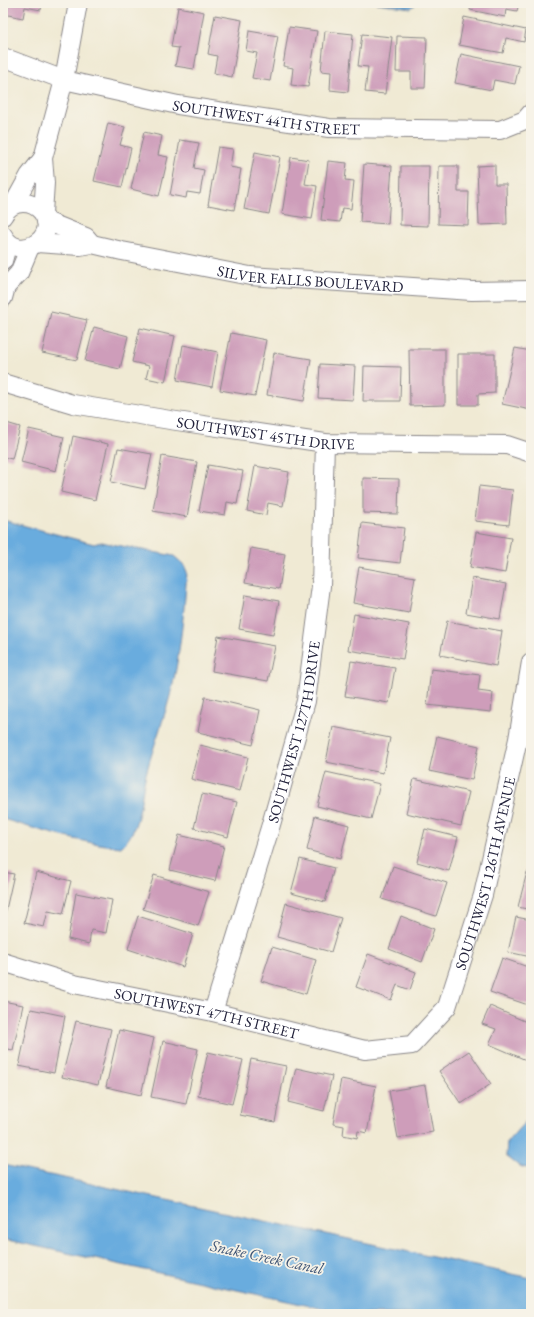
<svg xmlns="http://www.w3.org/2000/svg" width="534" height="1317" font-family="'EB Garamond',serif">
	<rect width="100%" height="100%" fill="#f7f3e8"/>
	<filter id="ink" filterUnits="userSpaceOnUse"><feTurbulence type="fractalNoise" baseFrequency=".025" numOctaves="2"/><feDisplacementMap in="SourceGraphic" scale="8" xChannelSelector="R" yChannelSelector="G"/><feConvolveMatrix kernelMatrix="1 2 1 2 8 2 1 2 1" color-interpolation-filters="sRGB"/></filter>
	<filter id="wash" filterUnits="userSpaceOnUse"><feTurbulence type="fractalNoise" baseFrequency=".012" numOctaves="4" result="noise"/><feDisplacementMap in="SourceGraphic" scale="16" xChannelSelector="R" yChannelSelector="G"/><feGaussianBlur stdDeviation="0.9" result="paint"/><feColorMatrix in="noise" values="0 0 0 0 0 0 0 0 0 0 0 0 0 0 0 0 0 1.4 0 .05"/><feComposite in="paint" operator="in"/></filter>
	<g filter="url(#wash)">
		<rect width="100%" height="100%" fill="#f0ead4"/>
		<g fill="#69acde" stroke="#46678c">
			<path d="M377,3h40l-6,5z"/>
			<path d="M3,520l91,24 7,-2 73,14 10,9 3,7c-3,38 -6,75 -14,112 -7,30 -19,60 -27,90 -6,24 -5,56 -25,73 -40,-4 -79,-16 -118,-28z"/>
			<path d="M531,1115v54l-12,-3 -13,-10 1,-14z"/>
			<path d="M3,1165l528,113v36h-184l-344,-75z"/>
		</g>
		<g id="blocks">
			<g fill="#ce9dba">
				<path d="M3,3h39l-1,7 -16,-3 -2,11 -20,-4z"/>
				<path d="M471,3h48l-2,8 -11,-2 -1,8 -35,-7z"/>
				<path d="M178,7l26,5 -10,57 -19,-3 4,-18 -8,-1z"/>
				<path d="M215,15l27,5 -10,57 -18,-4 3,-17 -9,-2z"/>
				<path d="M464,17l62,13 -2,12 -18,-4 -3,15 -44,-8z"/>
				<path d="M289,27l28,4 -9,56 -17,-2 2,-17 -10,-2z"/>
				<path d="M249,31l29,5 -8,45 -18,-3 5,-25 -11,-2z"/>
				<path d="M325,31l28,3 -5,58 -18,-2 1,-18 -10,-1z"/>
				<path d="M362,34l30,3 -7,57 -20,-2 3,-25 -10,-1z"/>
				<path d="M397,36l30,1 -2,51h-14v-16h-15z"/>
				<path d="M461,54l58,12 -4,18 -21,-4 -2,10 -37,-7z"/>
				<path d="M108,123l17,4 -5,18 11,3 -9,39 -28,-6z"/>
				<path d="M144,132l18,4 -4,19 10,2 -9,39 -28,-7z"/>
				<path d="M180,140l19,3 -5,25 10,2 -4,24 -13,-2 -1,6 -16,-3z"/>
				<path d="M218,147l15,2 -3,18 11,2 -7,41 -26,-5z"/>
				<path d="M255,152l25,5 -11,57 -25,-5z"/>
				<path d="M291,157l18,3 -4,24 12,2 -5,33 -30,-5z"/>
				<path d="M328,161l19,2 -2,17 9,1 -3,28 -9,-1 -2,14 -19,-2z"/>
				<path d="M364,164l28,2 -4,58 -28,-2z"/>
				<path d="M495,165v19h11l1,40 -28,1 -2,-59z"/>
				<path d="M401,166h28l-1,60 -28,-1z"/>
				<path d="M439,166h19v26h11l-1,33 -30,-1z"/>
				<path d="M51,312l36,8 -10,40 -35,-7z"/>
				<path d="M94,327l34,9 -8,33 -35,-8z"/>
				<path d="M140,328l35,8 -10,46 -19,-4 3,-12 -17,-4z"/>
				<path d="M231,333l35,7 -11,56 -35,-6z"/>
				<path d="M183,345l35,7 -6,35 -35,-7z"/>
				<path d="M515,348l16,3v59l-29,-6z"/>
				<path d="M409,349h36v56l-35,1z"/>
				<path d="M274,353l37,6 -7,42 -37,-6z"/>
				<path d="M458,354h37v39l-17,1v11h-20z"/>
				<path d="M320,364l35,2 -2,34 -35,-2z"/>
				<path d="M364,366l37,1 -1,34h-37z"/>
				<path d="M3,422l17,5 -8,32 -9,-2z"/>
				<path d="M29,429l35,8 -8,34 -35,-9z"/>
				<path d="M73,436l35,8 -13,56 -34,-8z"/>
				<path d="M118,448l34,6 -7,35 -34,-7z"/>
				<path d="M162,456l35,6 -10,55 -34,-6z"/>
				<path d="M208,465l35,6 -6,33 -10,-2 -2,13 -26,-4z"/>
				<path d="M255,466l34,6 -6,34 -15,-3 -2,12 -19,-4z"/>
				<path d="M363,478l36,1 -1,35 -35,-1z"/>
				<path d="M479,486l34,4 -4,35 -34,-4z"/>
				<path d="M362,523l42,5 -4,35 -42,-5z"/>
				<path d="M476,532l35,6 -6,35 -35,-6z"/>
				<path d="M251,548l34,6 -6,35 -34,-6z"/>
				<path d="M359,567l56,10 -6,36 -56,-10z"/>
				<path d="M472,578l34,6 -6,35 -34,-6z"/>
				<path d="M245,595l34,6 -6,34 -34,-6z"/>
				<path d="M354,614l55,10 -6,35 -55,-9z"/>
				<path d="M447,621l55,10 -6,35 -56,-11z"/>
				<path d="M218,636l57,10 -7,35 -56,-10z"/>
				<path d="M351,661l44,7 -6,35 -44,-7z"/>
				<path d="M431,669l49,6 -2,16 15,2 -2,19 -64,-7z"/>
				<path d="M205,697l55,13 -7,35 -55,-13z"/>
				<path d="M333,727l57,11 -7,35 -57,-11z"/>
				<path d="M437,736l42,10 -7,34 -43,-9z"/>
				<path d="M200,745l48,12 -8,34 -49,-12z"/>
				<path d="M326,772l54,12 -9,35 -54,-13z"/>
				<path d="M414,779l55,13 -8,34 -55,-13z"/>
				<path d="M202,794l35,8 -9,35 -34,-9z"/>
				<path d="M315,816l34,9 -9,34 -33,-9z"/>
				<path d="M425,829l33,8 -9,34 -32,-9z"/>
				<path d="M179,835l45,11 -9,35 -45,-11z"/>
				<path d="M300,859l34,9 -9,34 -34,-9z"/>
				<path d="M393,866l54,17 -11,33 -54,-17z"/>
				<path d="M3,872l11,2 -9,40h-2z"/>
				<path d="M36,872l35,9 -8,33 -15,-3 -4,16 -20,-4z"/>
				<path d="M527,872l4,1v37l-13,-3z"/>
				<path d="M154,875l55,17 -11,34 -55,-17z"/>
				<path d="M76,893l36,7 -6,33 -15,-3 -2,14 -21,-5z"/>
				<path d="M286,903l55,15 -10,34 -54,-15z"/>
				<path d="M138,916l55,18 -10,33 -55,-18z"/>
				<path d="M401,916l33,13 -12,33 -33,-13z"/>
				<path d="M516,917l15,3v37l-23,-5z"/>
				<path d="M272,947l44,13 -10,34 -45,-13z"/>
				<path d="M368,954l48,18 -6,18 -13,-5 -6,15 -35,-13z"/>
				<path d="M502,958l29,10v38l-41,-14z"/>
				<path d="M3,1001l20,4 -10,45 -10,-2z"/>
				<path d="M490,1006l41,18v23l-5,13 -37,-16 7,-15 -14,-5z"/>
				<path d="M31,1009l34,7 -11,57 -35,-7z"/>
				<path d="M76,1021l35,8 -13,56 -36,-8z"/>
				<path d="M119,1030l35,8 -13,57 -35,-8z"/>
				<path d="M163,1041l35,8 -12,55 -35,-7z"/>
				<path d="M469,1051l22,33 -30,20 -22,-33z"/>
				<path d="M208,1052l35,8 -11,44 -34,-8z"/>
				<path d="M251,1059l35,7 -11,56 -35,-7z"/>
				<path d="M296,1068l36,8 -8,35 -36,-9z"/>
				<path d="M341,1079l35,7 -9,47 -9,-2 -1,7 -14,-3 1,-9 -11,-2z"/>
				<path d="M425,1085l8,47 -35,6 -9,-47z"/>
			</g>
		</g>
	</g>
	<g filter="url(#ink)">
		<use href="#blocks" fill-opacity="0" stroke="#898688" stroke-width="1"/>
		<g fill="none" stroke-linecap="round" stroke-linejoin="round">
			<g stroke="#898688" stroke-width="20">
				<g id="street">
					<path id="s1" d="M3,57l61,23 114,25 151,23 171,2 25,-10 6,-7"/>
					<path d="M13,205l16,-29 14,-18"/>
					<path d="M43,213l2,-30 -2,-25 21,-78 14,-77"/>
					<path d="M3,216c4,-8 11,-13 20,-13 8,0 14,3 19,9 19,26 -25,52 -39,23"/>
					<path d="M46,221l40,16 6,7"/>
					<path id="s2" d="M37,243l43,3 12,-2 30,7 128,25 222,15 59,-1"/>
					<path d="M3,261l5,-19"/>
					<path d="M3,298l3,-11 13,-14 11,-26"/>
					<path id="s3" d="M3,383l70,21 97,16 155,23 182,2 24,8"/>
					<path id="s4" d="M3,962l71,22 139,28 152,38 47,-5 35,-38 36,-112 35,-156 13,-77"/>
					<path id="s5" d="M213,1012l57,-184 36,-127 15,-115 4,-143"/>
				</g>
			</g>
			<use href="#street" stroke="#fff" stroke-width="18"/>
		</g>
	</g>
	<g text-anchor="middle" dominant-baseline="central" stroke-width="3.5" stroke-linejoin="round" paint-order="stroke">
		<g font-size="15" fill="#22223b" stroke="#f7f3e8">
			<text stroke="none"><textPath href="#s1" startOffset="271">SOUTHWEST 44TH STREET</textPath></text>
			<text stroke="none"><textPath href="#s2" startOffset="277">SILVER FALLS BOULEVARD</textPath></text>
			<text stroke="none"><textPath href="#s3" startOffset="268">SOUTHWEST 45TH DRIVE</textPath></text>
			<text stroke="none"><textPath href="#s5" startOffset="292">SOUTHWEST 127TH DRIVE</textPath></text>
			<text stroke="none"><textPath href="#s4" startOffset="611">SOUTHWEST 126TH AVENUE</textPath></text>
			<text stroke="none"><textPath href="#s4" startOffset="210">SOUTHWEST 47TH STREET</textPath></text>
		</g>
		<g font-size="16" font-style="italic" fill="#3b5274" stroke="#f7f3e8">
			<text transform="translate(267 1257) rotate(12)">Snake Creek Canal</text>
		</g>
	</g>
	<rect width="534" height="1317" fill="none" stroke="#f7f3e8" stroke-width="16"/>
</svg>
